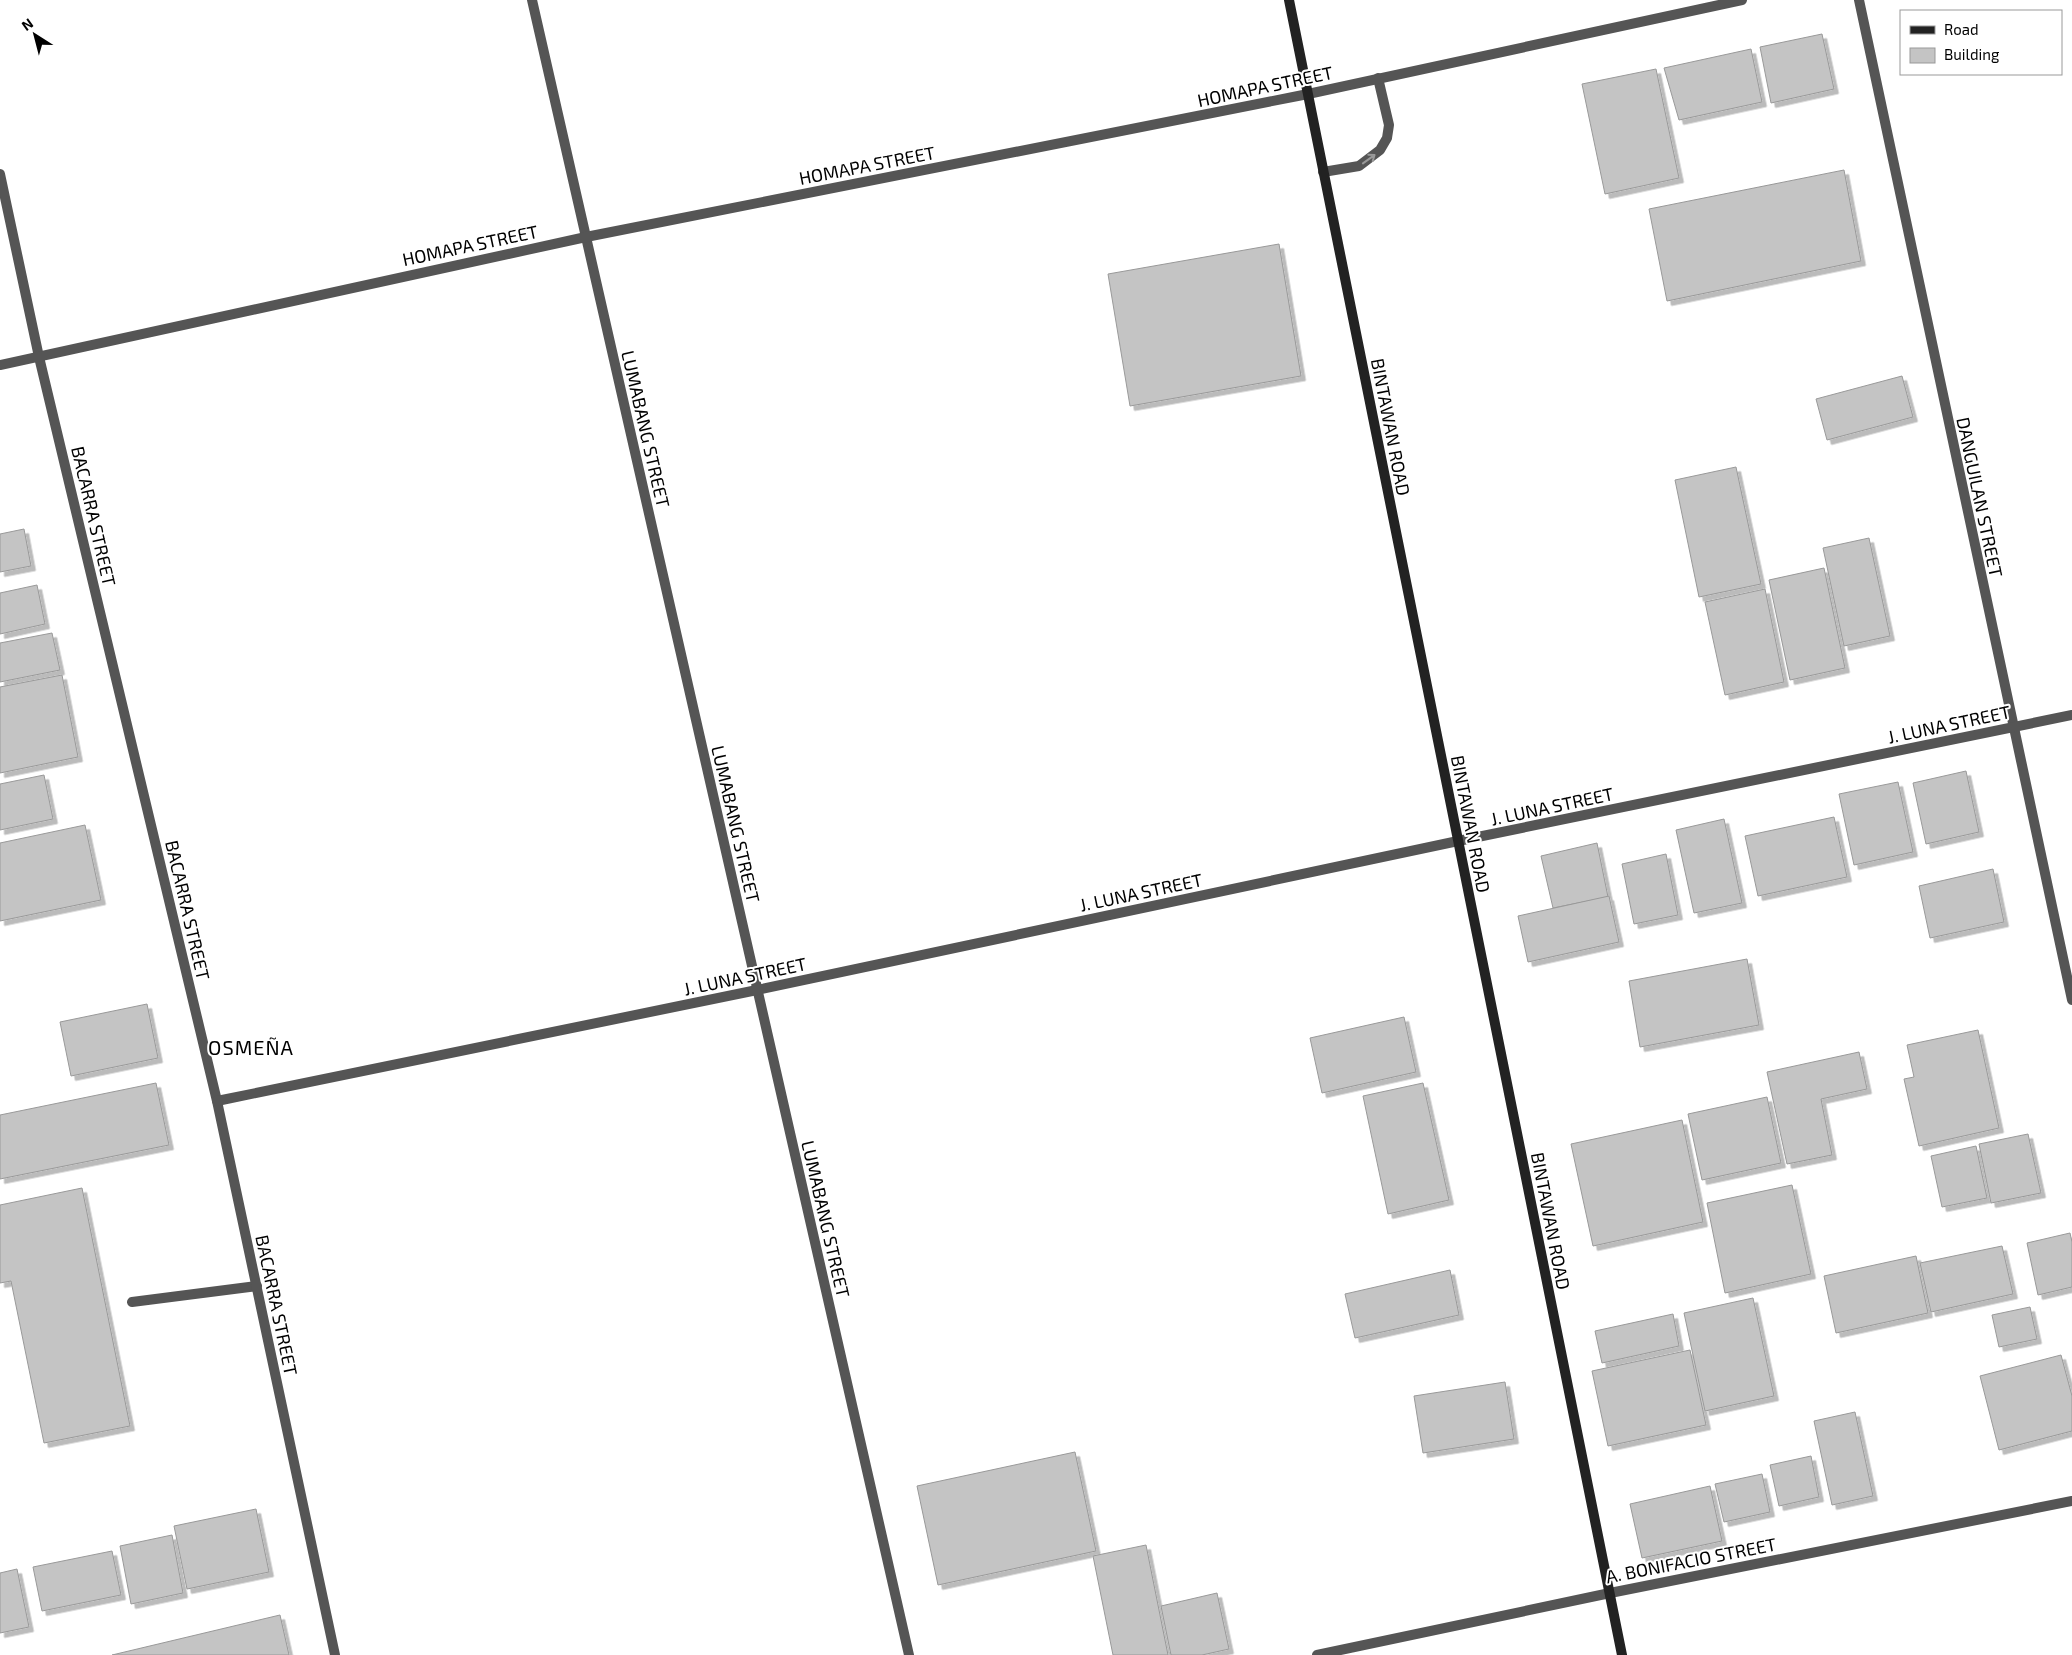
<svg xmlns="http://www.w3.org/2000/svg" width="2072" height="1655" font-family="'Exo 2',sans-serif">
	<defs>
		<filter id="shadow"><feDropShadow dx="4.5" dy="4.5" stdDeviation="0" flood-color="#0004"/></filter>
	</defs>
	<rect width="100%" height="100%" fill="#fff"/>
	<g fill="#c4c4c4" stroke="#999" filter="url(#shadow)">
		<path d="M1822,34l12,55 -63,14 -11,-56z"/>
		<path d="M1751,49l11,53 -83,18 -15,-52z"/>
		<path d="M1656,69l23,109 -74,16 -23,-110z"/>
		<path d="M1844,170l17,91 -194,40 -18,-92z"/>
		<path d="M1279,244l22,132 -171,30 -22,-132z"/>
		<path d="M1902,376l11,41 -86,23 -11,-41z"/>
		<path d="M1736,467l25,117 -62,13 -24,-117z"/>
		<path d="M24,529l7,37 -31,6v-38z"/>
		<path d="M1869,538l21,98 -46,10 -21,-98z"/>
		<path d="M1824,568l21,100 -55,12 -21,-100z"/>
		<path d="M37,585l8,39 -45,10v-41z"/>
		<path d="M1765,589l19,93 -59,13 -20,-93z"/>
		<path d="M52,633l8,37 -60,12v-39z"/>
		<path d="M62,675l16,82 -78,16v-86z"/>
		<path d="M1966,771l13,61 -53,12 -13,-61z"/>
		<path d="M44,775l9,44 -53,11v-46z"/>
		<path d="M1898,782l15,70 -59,13 -15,-71z"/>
		<path d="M1834,817l13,60 -89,19 -13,-60z"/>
		<path d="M1724,819l18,84 -48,10 -18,-83z"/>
		<path d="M85,825l16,75 -101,21v-78z"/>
		<path d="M1597,843l11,54 -55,11 -12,-52z"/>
		<path d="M1666,854l12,61 -44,9 -12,-60z"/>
		<path d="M1993,869l11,53 -74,16 -11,-52z"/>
		<path d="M1609,896l10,46 -91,20 -10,-46z"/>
		<path d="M1747,959l12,66 -119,22 -11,-66z"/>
		<path d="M147,1004l11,54 -87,18 -11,-54z"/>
		<path d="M1404,1017l12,55 -94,21 -12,-55z"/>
		<path d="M1978,1030l21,98 -80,18 -15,-67 10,-2 -7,-32z"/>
		<path d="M1859,1052l8,37 -46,10 11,56 -45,9 -20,-92z"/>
		<path d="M156,1083l13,62 -169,34v-64z"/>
		<path d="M1423,1083l26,117 -61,14 -25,-118z"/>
		<path d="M1767,1097l14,66 -79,17 -14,-66z"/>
		<path d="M1682,1120l21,102 -110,24 -22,-102z"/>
		<path d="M2028,1134l13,59 -50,10 -12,-59z"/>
		<path d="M1976,1146l11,52 -45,9 -11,-51z"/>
		<path d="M1792,1185l19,89 -86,19 -18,-90z"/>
		<path d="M82,1188l48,238 -86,17 -33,-162 -11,2v-78z"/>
		<path d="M2070,1233l2,9v45l-34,8 -11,-52z"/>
		<path d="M2002,1246l11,48 -82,18 -11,-49z"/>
		<path d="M1916,1256l12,57 -92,20 -12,-57z"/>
		<path d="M1450,1270l9,45 -104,23 -10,-44z"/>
		<path d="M1753,1298l21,98 -69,15 -21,-98z"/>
		<path d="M2030,1307l7,32 -38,8 -7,-32z"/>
		<path d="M1673,1314l6,32 -77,17 -7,-32z"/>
		<path d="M1690,1350l16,75 -98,21 -16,-75z"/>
		<path d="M2061,1355l11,41v35l-73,19 -19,-74z"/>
		<path d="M1505,1382l9,57 -91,14 -9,-57z"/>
		<path d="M1855,1412l18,84 -41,9 -18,-84z"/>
		<path d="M1075,1452l21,99 -158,34 -21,-99z"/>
		<path d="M1811,1456l8,41 -40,9 -9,-41z"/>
		<path d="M1762,1474l8,38 -46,10 -9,-38z"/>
		<path d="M1710,1486l12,55 -80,17 -12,-54z"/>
		<path d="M256,1509l13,63 -82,17 -13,-63z"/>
		<path d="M172,1535l11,58 -52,11 -11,-58z"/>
		<path d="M1146,1545l22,110h-55l-20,-99z"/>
		<path d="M112,1551l9,44 -79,16 -9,-44z"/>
		<path d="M17,1569l12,58 -29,6v-60z"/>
		<path d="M1217,1593l12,56 -27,6h-31l-10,-49z"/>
		<path d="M280,1615l9,40h-177z"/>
	</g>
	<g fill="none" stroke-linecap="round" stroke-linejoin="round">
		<g stroke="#555" stroke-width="10">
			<path d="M1323,172l36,-6 21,-16 7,-12 2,-13 -11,-47"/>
			<path d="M132,1302l125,-16"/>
		</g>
		<g stroke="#555" stroke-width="10">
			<path d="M532,0l377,1655"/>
			<path d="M1859,0l213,1000"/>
			<path d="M0,174l39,183 178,744 118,554"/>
			<path d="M0,365l586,-128 722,-143 434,-94"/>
			<path d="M217,1101l540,-111 701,-149 614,-126"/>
			<path d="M1317,1655l293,-62 462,-92"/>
		</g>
		<path stroke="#222" stroke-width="10" d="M1289,0l333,1655"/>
	</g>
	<defs><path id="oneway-shaft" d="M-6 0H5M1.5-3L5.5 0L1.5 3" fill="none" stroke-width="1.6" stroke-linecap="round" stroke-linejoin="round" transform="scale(1.25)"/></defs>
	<use stroke="#999" href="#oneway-shaft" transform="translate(1369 159) rotate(-36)"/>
	<g text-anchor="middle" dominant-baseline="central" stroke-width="4" stroke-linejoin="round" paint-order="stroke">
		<g font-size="18" fill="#000" stroke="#fff">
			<text transform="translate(1265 86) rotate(-12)">HOMAPA STREET</text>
			<text transform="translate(867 165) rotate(-11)">HOMAPA STREET</text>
			<text transform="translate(470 245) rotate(-12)">HOMAPA STREET</text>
			<text transform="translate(1391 427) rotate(79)">BINTAWAN ROAD</text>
			<text transform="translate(646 429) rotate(77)">LUMABANG STREET</text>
			<text transform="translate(1980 497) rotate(78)">DANGUILAN STREET</text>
			<text transform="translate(94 516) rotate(77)">BACARRA STREET</text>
			<text transform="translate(1949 724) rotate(-12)">J. LUNA STREET</text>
			<text transform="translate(1552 806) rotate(-12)">J. LUNA STREET</text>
			<text transform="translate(736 824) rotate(77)">LUMABANG STREET</text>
			<text transform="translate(1471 824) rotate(79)">BINTAWAN ROAD</text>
			<text transform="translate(1141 892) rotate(-12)">J. LUNA STREET</text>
			<text transform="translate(188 910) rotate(77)">BACARRA STREET</text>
			<text transform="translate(745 976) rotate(-12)">J. LUNA STREET</text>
			<text transform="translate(826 1219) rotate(77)">LUMABANG STREET</text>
			<text transform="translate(1551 1221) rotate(79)">BINTAWAN ROAD</text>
			<text transform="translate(277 1305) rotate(78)">BACARRA STREET</text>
			<text transform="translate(1691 1560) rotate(-11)">A. BONIFACIO STREET</text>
		</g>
		<g font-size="20" letter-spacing="1" fill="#000" stroke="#fff">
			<text x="251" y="1047">OSMEÑA</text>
		</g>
	</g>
	<rect x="1900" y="10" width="162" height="65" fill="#ffffff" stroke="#999999"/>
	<rect x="1910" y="26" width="25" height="8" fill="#222222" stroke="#999999"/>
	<text x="1944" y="35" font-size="15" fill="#000000">Road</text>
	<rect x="1910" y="48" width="25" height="15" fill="#c4c4c4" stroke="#999999"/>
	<text x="1944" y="60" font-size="15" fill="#000000">Building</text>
	<g transform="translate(35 35) rotate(324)" stroke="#ffffff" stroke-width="4" paint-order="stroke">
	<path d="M0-4L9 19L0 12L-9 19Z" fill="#000000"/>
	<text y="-8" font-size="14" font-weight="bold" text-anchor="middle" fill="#000000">N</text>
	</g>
</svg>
